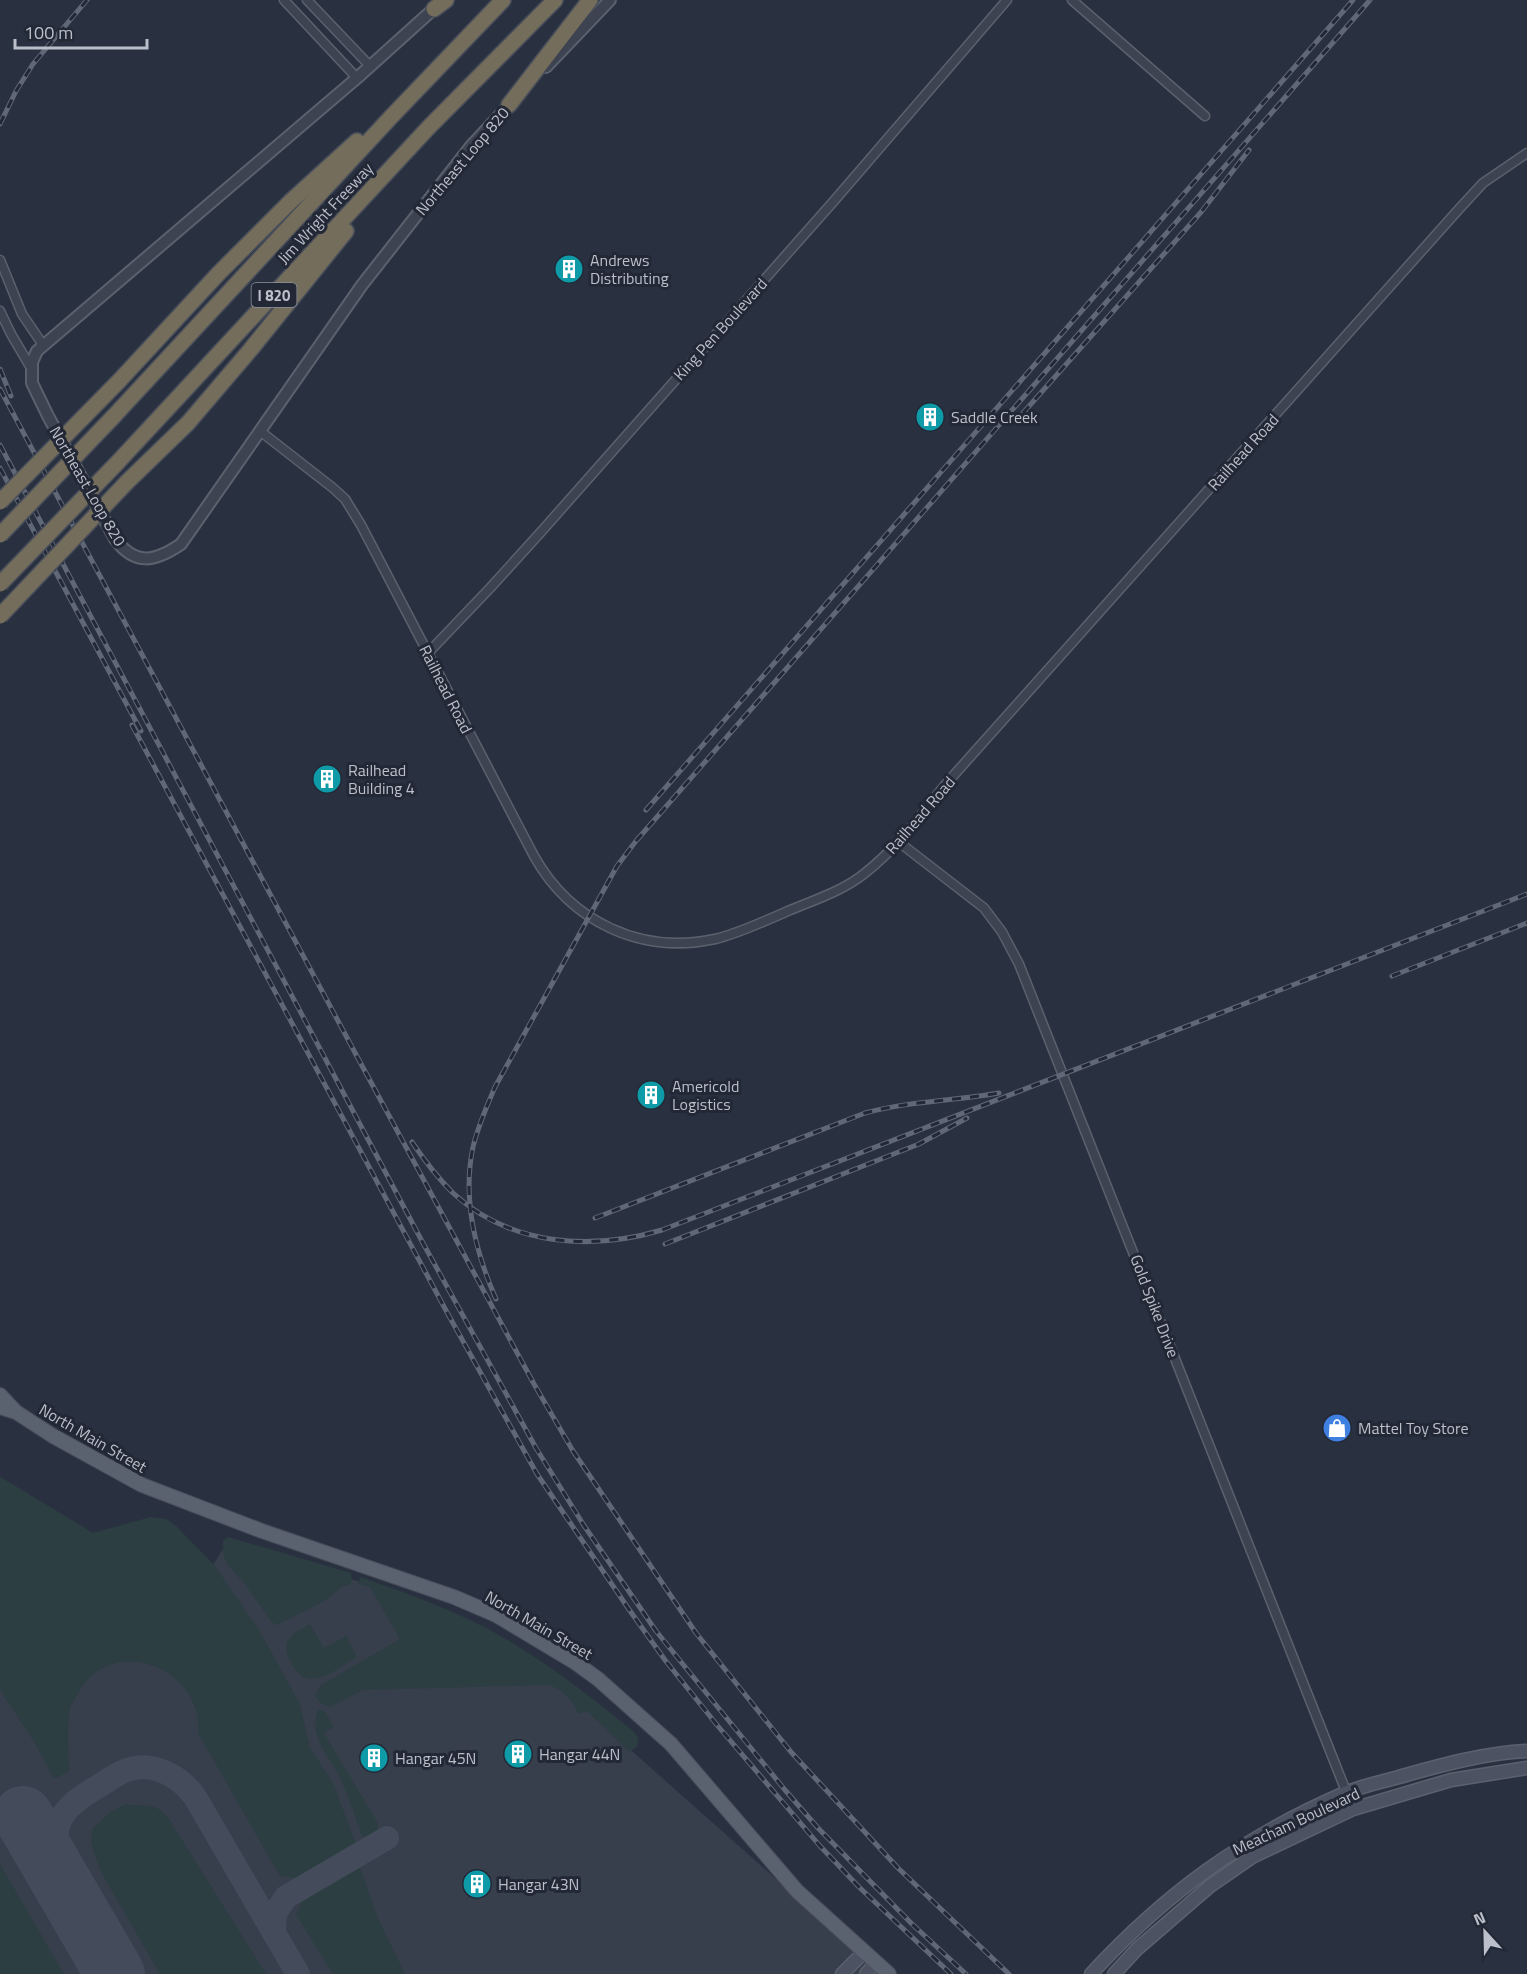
<svg xmlns="http://www.w3.org/2000/svg" width="1527" height="1974" font-family="'Titillium Web',sans-serif">
	<rect width="100%" height="100%" fill="#293140"/>
	<path fill="#373e4c" d="M0,1477l93,56 117,37 18,-29 178,55 91,43 82,65 304,270h-883z"/>
	<g fill="#2c3e42">
		<path d="M0,1477l93,56 58,-16 15,2 10,7 39,40 44,64 41,74 10,44 23,35 24,64 -55,32 -22,-3 -82,-143c6,-64 -84,-100 -118,-43 -2,5 -7,11 -9,16 -5,18 -2,46 -2,65l-15,8 -19,-36 -35,-53z"/>
		<path d="M228,1537l123,36 1,8 -4,5h-5l-19,15 -47,24 -5,-3 -28,-39 -16,-18 -5,-10v-14z"/>
		<path d="M360,1577c47,16 96,34 139,58 48,28 91,61 134,96l5,7 -1,9 -8,5 -42,-41 -8,3c-7,-13 -15,-24 -29,-29l-187,5 -33,17 -10,-4 -5,-8 6,-10 79,-46 -30,-52 -12,-3z"/>
		<path d="M310,1624l14,24 22,-12 11,21c-22,12 -48,38 -65,8 -4,-7 -7,-14 -5,-23l7,-9z"/>
		<path d="M318,1709l7,3 9,15 -10,6 54,90v9l-4,5 -6,3 -6,-4c-7,-18 -12,-36 -20,-54 -10,-24 -35,-44 -24,-73z"/>
		<path d="M125,1804c19,4 25,-4 42,12l99,158h-106l-59,-102 -10,-29 1,-14 19,-17z"/>
		<path d="M358,1862l20,56 27,56h-72l-37,-59 10,-22z"/>
		<path d="M0,1864l64,110h-64z"/>
	</g>
	<g fill="none" stroke-linecap="round" stroke-linejoin="round">
		<g stroke="#444c5b" stroke-width="24">
			<path d="M72,1900c-8,-24 -22,-52 -13,-77 7,-17 24,-28 40,-37 9,-5 18,-13 28,-16 26,-9 53,6 68,27l103,177"/>
			<path d="M274,1933l1,-20 11,-16 101,-59"/>
		</g>
		<path stroke="#444c5b" stroke-width="60" d="M23,1816l92,158"/>
		<g stroke="#5b616d" stroke-width="11">
			<g id="minor">
				<path d="M284,0l73,78"/>
				<path d="M307,0l63,66"/>
				<path d="M1072,0l133,116"/>
				<path d="M0,260l22,54 21,31"/>
				<path d="M0,311l11,23 20,34"/>
				<path d="M260,431l73,57 12,11 16,26 173,331c37,66 107,99 181,83 22,-5 52,-19 73,-28 26,-11 55,-20 77,-38 33,-26 54,-56 80,-88l514,-576 24,-26 44,-30"/>
				<path d="M428,653l63,-66 49,-54 293,-331 174,-202"/>
				<path d="M900,843l84,65 18,24 17,32 334,845"/>
			</g>
		</g>
		<g stroke="#5b616d" stroke-width="14">
			<g id="tertiary">
				<path d="M438,5l-81,73 -320,273 -5,11v21l16,33 67,123c20,27 40,23 66,5l181,-259 109,-139 41,-44"/>
				<path d="M546,67l64,-67"/>
			</g>
		</g>
		<g stroke="#5b616d" stroke-width="15">
			<g id="secondary">
				<path d="M842,1974l22,-22"/>
				<path d="M866,1974l10,-11"/>
				<path d="M1091,1974c75,-81 152,-137 254,-181 19,-8 41,-12 61,-18 39,-11 80,-22 121,-24"/>
				<path d="M1114,1974l23,-25 73,-63 42,-29 101,-48 98,-29 76,-12"/>
			</g>
		</g>
		<g stroke="#474c59" stroke-width="16">
			<g id="primary">
				<path d="M0,1395l15,16"/>
				<path d="M0,1407l16,5 37,24 89,49 120,46 192,66 42,18 80,48 22,16 73,65 126,147 92,83"/>
			</g>
		</g>
		<g stroke="#484e5a" stroke-width="18">
			<g id="motorway">
				<path d="M434,9l12,-9"/>
				<path d="M509,105l81,-105"/>
				<path d="M119,381l99,-107 72,-72 67,-61"/>
				<path d="M114,416l277,-299 112,-117"/>
				<path d="M118,462l311,-335 126,-127"/>
				<path d="M127,482l61,-59 63,-74 95,-118"/>
			</g>
		</g>
		<use href="#minor" stroke="#3d4350" stroke-width="8"/>
		<use href="#tertiary" stroke="#3d4350" stroke-width="10"/>
		<use href="#secondary" stroke="#4c5262" stroke-width="12"/>
		<use href="#primary" stroke="#5b626f" stroke-width="14"/>
		<use href="#motorway" stroke="#756d5b" stroke-width="15"/>
		<g stroke="#606776" stroke-width="5">
			<g id="rail">
				<path d="M0,124l16,-33 17,-27 54,-64"/>
				<path d="M0,369l11,27"/>
				<path d="M0,389l360,673 174,322 39,67 123,182 95,119 107,116 111,106"/>
				<path d="M1023,413l179,-202 47,-61"/>
				<path d="M0,445l424,800 112,203 47,76 73,107 129,159 33,38 94,96 54,50"/>
				<path d="M0,468l141,263"/>
				<path d="M132,725l317,591 88,158 91,134 37,52 52,65 103,121 39,41 92,87"/>
				<path d="M646,810l707,-810"/>
				<path d="M1392,976l135,-53"/>
				<path d="M412,1142c12,18 26,36 41,51 57,53 138,58 209,37l865,-336"/>
				<path d="M595,1218l270,-105c44,-12 89,-12 134,-20"/>
				<path d="M665,1244l254,-100 48,-26"/>
				<path d="M496,1299c-21,-48 -34,-100 -23,-152 5,-21 14,-41 22,-60l122,-221 19,-25 734,-841"/>
			</g>
		</g>
		<use href="#rail" stroke="#222835" stroke-width="3" stroke-dasharray="9" stroke-linecap="butt"/>
		<g stroke="#484e5a" stroke-width="18" stroke-linecap="butt">
			<g id="motorway-bridge">
				<path d="M0,502l119,-121"/>
				<path d="M0,535l114,-119"/>
				<path d="M0,584l118,-122"/>
				<path d="M0,616l127,-134"/>
			</g>
		</g>
		<use href="#motorway-bridge" stroke="#756d5b" stroke-width="15"/>
	</g>
	<defs>
		<g id="building-disc" transform="scale(1.5)"><circle r="9.5" fill="#0f9aa8" stroke="#222835"/><path d="M-4-6H4V6H1V3H-1V6H-4ZM-2.5-4.3h1.7v1.8h-1.7ZM.8-4.3h1.7v1.8H.8ZM-2.5-1h1.7V.8h-1.7ZM.8-1h1.7V.8H.8Z" fill="#fff"/></g>
		<g id="shop-disc" transform="scale(1.5)"><circle r="9.5" fill="#3f7fe0" stroke="#222835"/><path d="M-5-2.5h2.3a2.7 3.5 0 0 1 5.4 0H5L5.5 6h-11ZM-1.5-2.5h3a1.5 2.3 0 0 0-3 0Z" fill="#fff"/></g>
	</defs>
	<g fill-rule="evenodd">
		<use href="#building-disc" x="569" y="269"/>
		<use href="#building-disc" x="930" y="417"/>
		<use href="#building-disc" x="327" y="779"/>
		<use href="#building-disc" x="651" y="1095"/>
		<use href="#shop-disc" x="1337" y="1428"/>
		<use href="#building-disc" x="518" y="1754"/>
		<use href="#building-disc" x="374" y="1758"/>
		<use href="#building-disc" x="477" y="1884"/>
	</g>
	<g text-anchor="middle" dominant-baseline="central" stroke-width="6" stroke-linejoin="round" paint-order="stroke">
		<rect fill="#222835" stroke="#8c929d" stroke-width="1.5" x="251.5" y="283" width="45" height="24" rx="4.5"/>
		<g font-size="15" font-weight="bold" fill="#babfca">
			<text x="274" y="295">I 820</text>
		</g>
		<g font-size="16" fill="#babfca" stroke="#222835">
			<text transform="translate(462 161) rotate(-50)">Northeast Loop 820</text>
			<text transform="translate(325 213) rotate(-47)">Jim Wright Freeway</text>
			<text transform="translate(720 329) rotate(-48)">King Pen Boulevard</text>
			<text transform="translate(1243 452) rotate(-48)">Railhead Road</text>
			<text transform="translate(88 486) rotate(60)">Northeast Loop 820</text>
			<text transform="translate(446 689) rotate(63)">Railhead Road</text>
			<text transform="translate(920 815) rotate(-49)">Railhead Road</text>
			<text transform="translate(1155 1306) rotate(69)">Gold Spike Drive</text>
			<text transform="translate(93 1438) rotate(30)">North Main Street</text>
			<text transform="translate(539 1625) rotate(30)">North Main Street</text>
			<text transform="translate(1296 1821) rotate(-25)">Meacham Boulevard</text>
		</g>
		<g font-size="16" fill="#babfca" stroke="#222835" text-anchor="start">
			<text x="590" y="260">Andrews<tspan x="590" dy="18">Distributing</tspan></text>
			<text x="951" y="417">Saddle Creek</text>
			<text x="348" y="770">Railhead<tspan x="348" dy="18">Building 4</tspan></text>
			<text x="672" y="1086">Americold<tspan x="672" dy="18">Logistics</tspan></text>
			<text x="1358" y="1428">Mattel Toy Store</text>
			<text x="539" y="1754">Hangar 44N</text>
			<text x="395" y="1758">Hangar 45N</text>
			<text x="498" y="1884">Hangar 43N</text>
		</g>
	</g>
	<g transform="translate(1485 1932) rotate(338)" stroke="#222835" stroke-width="4.5" paint-order="stroke">
	<path d="M0-4.5L10 22L0 15L-10 22Z" fill="#babfca"/>
	<text y="-9" font-size="16" font-weight="bold" text-anchor="middle" fill="#babfca">N</text>
	</g>
	<path d="M15 39v9h132v-9" fill="none" stroke="#babfca" stroke-width="3"/>
	<text x="24" y="39" font-size="18" fill="#babfca" stroke="#222835" stroke-width="4.5" paint-order="stroke">100 m</text>
</svg>
